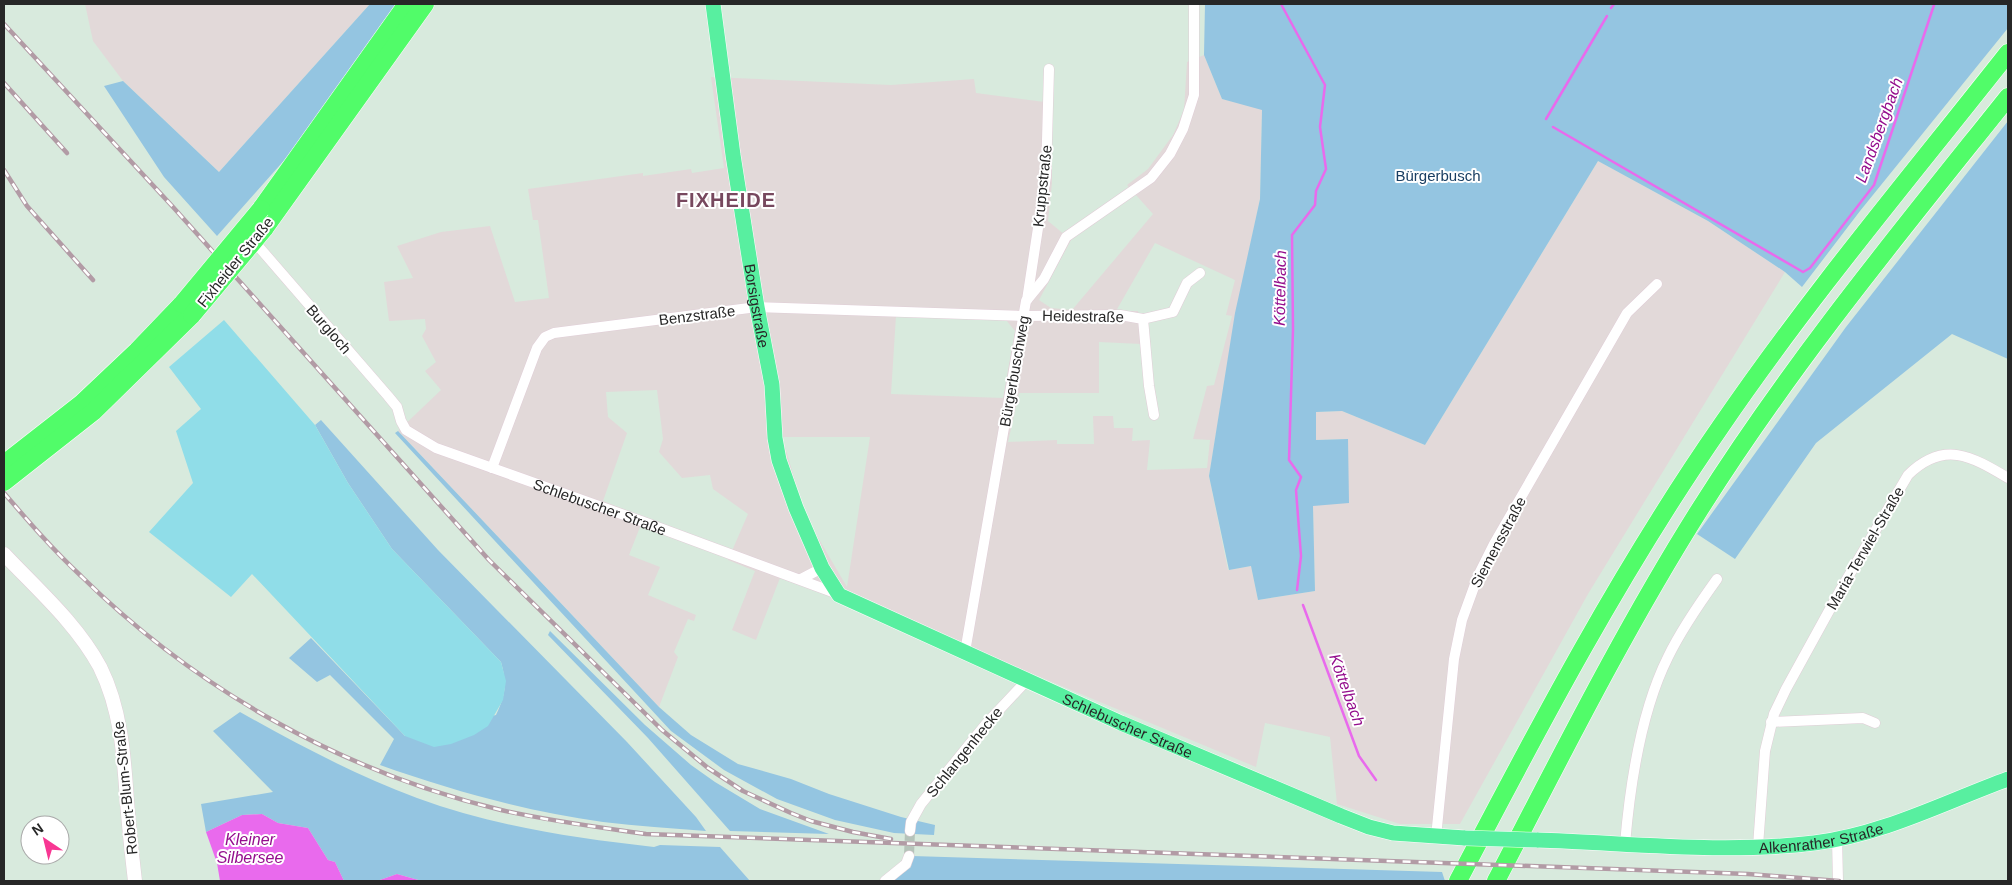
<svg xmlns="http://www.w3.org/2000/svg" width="2012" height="885" font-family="Arial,sans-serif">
	<rect width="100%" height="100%" fill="#d8eadd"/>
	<g fill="#e2d9d9" fill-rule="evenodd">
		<path d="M85,4h285l-151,168 -96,-91 -30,-40z"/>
		<path d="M1204,55l18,44 40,10 -2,90 -25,118 -26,159 19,94 23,-4 7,34 57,-9 -2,-85 35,-67 -32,1v-28l26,-1 83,34 173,-284 110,60 77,51 -197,322 -128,230h-60l-63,-20 -7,-67 -65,-14 -9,44 -281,-117 -195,-72 -24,62 -24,-10 23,-59 -27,-11 20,-46 -35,-25 -3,-14 -28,3 -23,-26 4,-13 -6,-49 -51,2 2,25 19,16 -24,68 43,17 -6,9 -11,28 31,12 -12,28 48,20 -2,6 -6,-2 -14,33 4,5 -19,50 -261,-276 43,-41 -16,-19 11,-9 -14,-26 4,-7 -1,-10 -36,2 -5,-39 29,-4 -16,-32 44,-14 49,-6 25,76 34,-4 -11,-78h-5l-5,-31 115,-16v3l48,-7 1,4 32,-5 -13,-91 180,8 83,-6 2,14 76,10v80l-4,38 23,19 -32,60 12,8 21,2 81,-96 -26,-29 21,-16 25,-34 11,-25 3,-48zM1155,243l80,37 -9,35 6,1 -18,69 -7,1 -14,53 17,1 -3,28 -60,2 3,-30 -18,1 1,-13h-19l-1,-12h-20l1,28h-37v-4l-49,2 11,-49h80v-51l42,2 -3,-33h-22zM896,316l110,4 9,11 -12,67 -112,-4zM782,437h88l-23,150 -41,-70z"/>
	</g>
	<g fill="#94c5e1">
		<path d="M370,4h27l-109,152 -71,80 -53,-59 -60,-91 19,-5 96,91z"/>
		<path d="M1205,4h803v24l-148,183 -58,76 -17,-15 -77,-51 -110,-60 -173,284 -83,-34 -26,1v28l32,-1 1,64 -36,3 2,85 -57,9 -7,-34 -22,4 -20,-94 26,-163 25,-114 2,-89 -40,-11 -18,-44z"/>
		<path d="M2008,121v238l-56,-25 -136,109 -81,116 -38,-25 149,-207z"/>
		<path d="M321,420l117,130 189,192 69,75 10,14c-35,-3 -69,-5 -103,-9 -77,-11 -150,-31 -223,-57l14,-26 -64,-64 -13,7 -28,-24 22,-20 94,98 91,-21c10,-21 11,-31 5,-53l-109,-113 -44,-66 -33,-58z"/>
		<path d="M398,431l261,276 32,28 47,29 53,15 38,15 72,23 34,8 -1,10 -40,-2 -59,-13 -58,-21 -53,-29 -53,-39 -276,-298z"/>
		<path d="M550,631l95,94 46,40 24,17 45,27 69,25 -99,-3 -82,-93 -100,-103z"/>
		<path d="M240,712c57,32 115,63 177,86 76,28 156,40 237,49l6,-2 60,2 30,34h-328l-25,-7 -20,7h-33l-9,-19 -7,-2 -20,-32 -30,-5 -16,-9 -20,1 -36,17 -5,-28 72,-12 -60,-61z"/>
		<path d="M912,856l530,16 3,9h-552l18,-14z"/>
	</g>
	<path fill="#90dde8" d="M224,320l91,105 33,58 44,66 109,113 5,19 -3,19 -15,26 -14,9 -23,9 -17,3 -29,-11 -153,-162 -21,23 -82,-65 44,-49 -17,-52 25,-22 -32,-42z"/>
	<g fill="#e96aed">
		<path d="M262,814l16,9 30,5 20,32 7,2 9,19h-124l-3,-18 -11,-31 36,-17z"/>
		<path d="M397,874l25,7h-45z"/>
	</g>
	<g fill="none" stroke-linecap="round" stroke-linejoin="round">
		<g stroke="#e96aed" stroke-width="2.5">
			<path d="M1281,4l44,81 -5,42 6,42 -10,22 -1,14 -23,30 1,94 -4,131 12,17 -5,13 5,66 -4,34"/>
			<path d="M1611,8l3,-4"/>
			<path d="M1546,119l61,-103"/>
			<path d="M1553,127l250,145 7,-4 64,-83 60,-180"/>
			<path d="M1303,605l56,151 17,24"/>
		</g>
		<path stroke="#b5c3b9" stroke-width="10" stroke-dasharray="10 5" stroke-linecap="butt" d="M909,856l1,-25"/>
		<g stroke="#e0ced7" stroke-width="11">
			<g id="street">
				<path id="s1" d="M252,239l136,157 9,11 4,14 5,9 30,18 17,6 188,67 197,73"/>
				<path d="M1027,300l19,-124 3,-107"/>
				<path d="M1143,319l30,-7 14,-29 13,-10"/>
				<path d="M492,468l45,-120 8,-11 9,-4 203,-26 266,9 97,-1 23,4 6,67 5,29"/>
				<path d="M801,579l21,-11"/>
				<path d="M965,652l61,-351 18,-22 22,-42 85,-59 19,-24 13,-25 11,-34v-91"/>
				<path d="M1771,722l92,-4 12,5"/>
				<path d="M910,831l1,-9 10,-18 65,-80 42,-45"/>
				<path d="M1436,837l18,-178 8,-39 16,-44 16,-32 133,-231 30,-29"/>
				<path d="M1837,839l1,42"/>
				<path d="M1625,844c5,-59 16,-133 43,-187 13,-27 31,-53 49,-78"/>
				<path d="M1758,846l7,-95 9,-37 12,-25 55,-100 67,-114c36,-35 63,-19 100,3"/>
				<path d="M885,881l21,-17 3,-8"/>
			</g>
		</g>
		<g stroke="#e0ced7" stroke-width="15">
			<path id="secondary" d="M4,554c33,35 73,70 96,113 21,42 24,89 27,134 2,27 5,54 8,80"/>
		</g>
		<g stroke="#fff" stroke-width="16">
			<g id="primary">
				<path id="s2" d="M713,4l20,151 24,152 15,78 3,53 4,22 17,48 26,60 17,27 282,128 220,93 28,11 24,6 72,5"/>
				<path id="s3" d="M1537,840c92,3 186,14 277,3 68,-8 131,-41 194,-64"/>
			</g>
		</g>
		<g stroke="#fff" stroke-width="19">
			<g id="highway">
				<path d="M261,209l146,-205"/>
				<path d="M264,229l161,-225"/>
				<path d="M4,464l78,-61 55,-52 45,-47"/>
				<path d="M4,482l89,-70 99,-97"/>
				<path d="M1458,881c81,-155 163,-311 263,-455 89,-130 190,-250 287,-373"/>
				<path d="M1496,881c65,-125 129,-253 204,-372 92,-146 201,-278 308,-412"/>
			</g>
		</g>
		<use href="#street" stroke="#fff" stroke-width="10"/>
		<use href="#secondary" stroke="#fff" stroke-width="14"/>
		<use href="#primary" stroke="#58efa0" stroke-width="15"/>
		<use href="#highway" stroke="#51fc69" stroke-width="18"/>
		<g stroke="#b29ba5" stroke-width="4.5">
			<g id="rail">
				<path d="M4,24l169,183 316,353 173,170 46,38 35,23 48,22 20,8 42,11 38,7"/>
				<path d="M4,83l63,70"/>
				<path d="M4,170l23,36 66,74"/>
				<path d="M4,493c25,29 49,57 77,83 116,114 262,196 420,234 48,11 96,17 145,24l1102,40 91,7"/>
			</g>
		</g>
		<use href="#rail" stroke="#fff" stroke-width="2.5" stroke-dasharray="8" stroke-linecap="butt"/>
		<g stroke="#fff" stroke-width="16" stroke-linecap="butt">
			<path id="primary-bridge" d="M1465,838l72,2"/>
		</g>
		<g stroke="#fff" stroke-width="19" stroke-linecap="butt">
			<g id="highway-bridge">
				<path d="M182,304l79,-95"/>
				<path d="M192,315l72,-86"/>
			</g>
		</g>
		<use href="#primary-bridge" stroke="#58efa0" stroke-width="15"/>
		<use href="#highway-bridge" stroke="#51fc69" stroke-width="18"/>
	</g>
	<g text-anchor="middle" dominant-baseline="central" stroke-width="4" stroke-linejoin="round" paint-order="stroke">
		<g font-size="15" fill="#193e62" stroke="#fff">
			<text x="1438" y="175">Bürgerbusch</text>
		</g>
		<g font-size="15" fill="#272727" stroke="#fff">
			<text transform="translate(1042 186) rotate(-84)">Kruppstraße</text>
			<text transform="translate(235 262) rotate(-51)">Fixheider Straße</text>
			<text stroke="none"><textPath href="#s2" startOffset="305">Borsigstraße</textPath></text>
			<text transform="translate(697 315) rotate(-7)">Benzstraße</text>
			<text transform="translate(1083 316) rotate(1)">Heidestraße</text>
			<text transform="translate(329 329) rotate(49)">Burgloch</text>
			<text transform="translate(1014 371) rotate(-80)">Bürgerbuschweg</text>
			<text stroke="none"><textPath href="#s1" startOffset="456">Schlebuscher Straße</textPath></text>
			<text transform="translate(1498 542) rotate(-62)">Siemensstraße</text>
			<text transform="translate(1865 548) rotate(-60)">Maria-Terwiel-Straße</text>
			<text stroke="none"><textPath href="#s2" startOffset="926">Schlebuscher Straße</textPath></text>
			<text transform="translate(964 752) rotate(-51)">Schlangenhecke</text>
			<text transform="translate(125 788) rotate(-96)">Robert-Blum-Straße</text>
			<text stroke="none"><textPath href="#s3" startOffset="285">Alkenrather Straße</textPath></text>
		</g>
		<g font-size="16" font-style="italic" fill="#940e8d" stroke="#fff">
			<text transform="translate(1879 130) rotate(-70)">Landsbergbach</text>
			<text transform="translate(1280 288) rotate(-89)">Köttelbach</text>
			<text transform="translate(1347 690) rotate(70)">Köttelbach</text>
			<text x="250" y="839">Kleiner<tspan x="250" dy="18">Silbersee</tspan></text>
		</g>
		<g font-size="20" font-weight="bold" letter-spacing="1" fill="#77485e" stroke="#fff">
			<text x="726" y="200">FIXHEIDE</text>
		</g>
	</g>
	<rect width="2012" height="885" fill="none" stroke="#272727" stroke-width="10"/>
	<g transform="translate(45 840) rotate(325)"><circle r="24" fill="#ffffff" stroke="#a9a9a9"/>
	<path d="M0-4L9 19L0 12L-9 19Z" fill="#f83793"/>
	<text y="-8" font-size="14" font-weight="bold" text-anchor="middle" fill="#272727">N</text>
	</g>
</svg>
